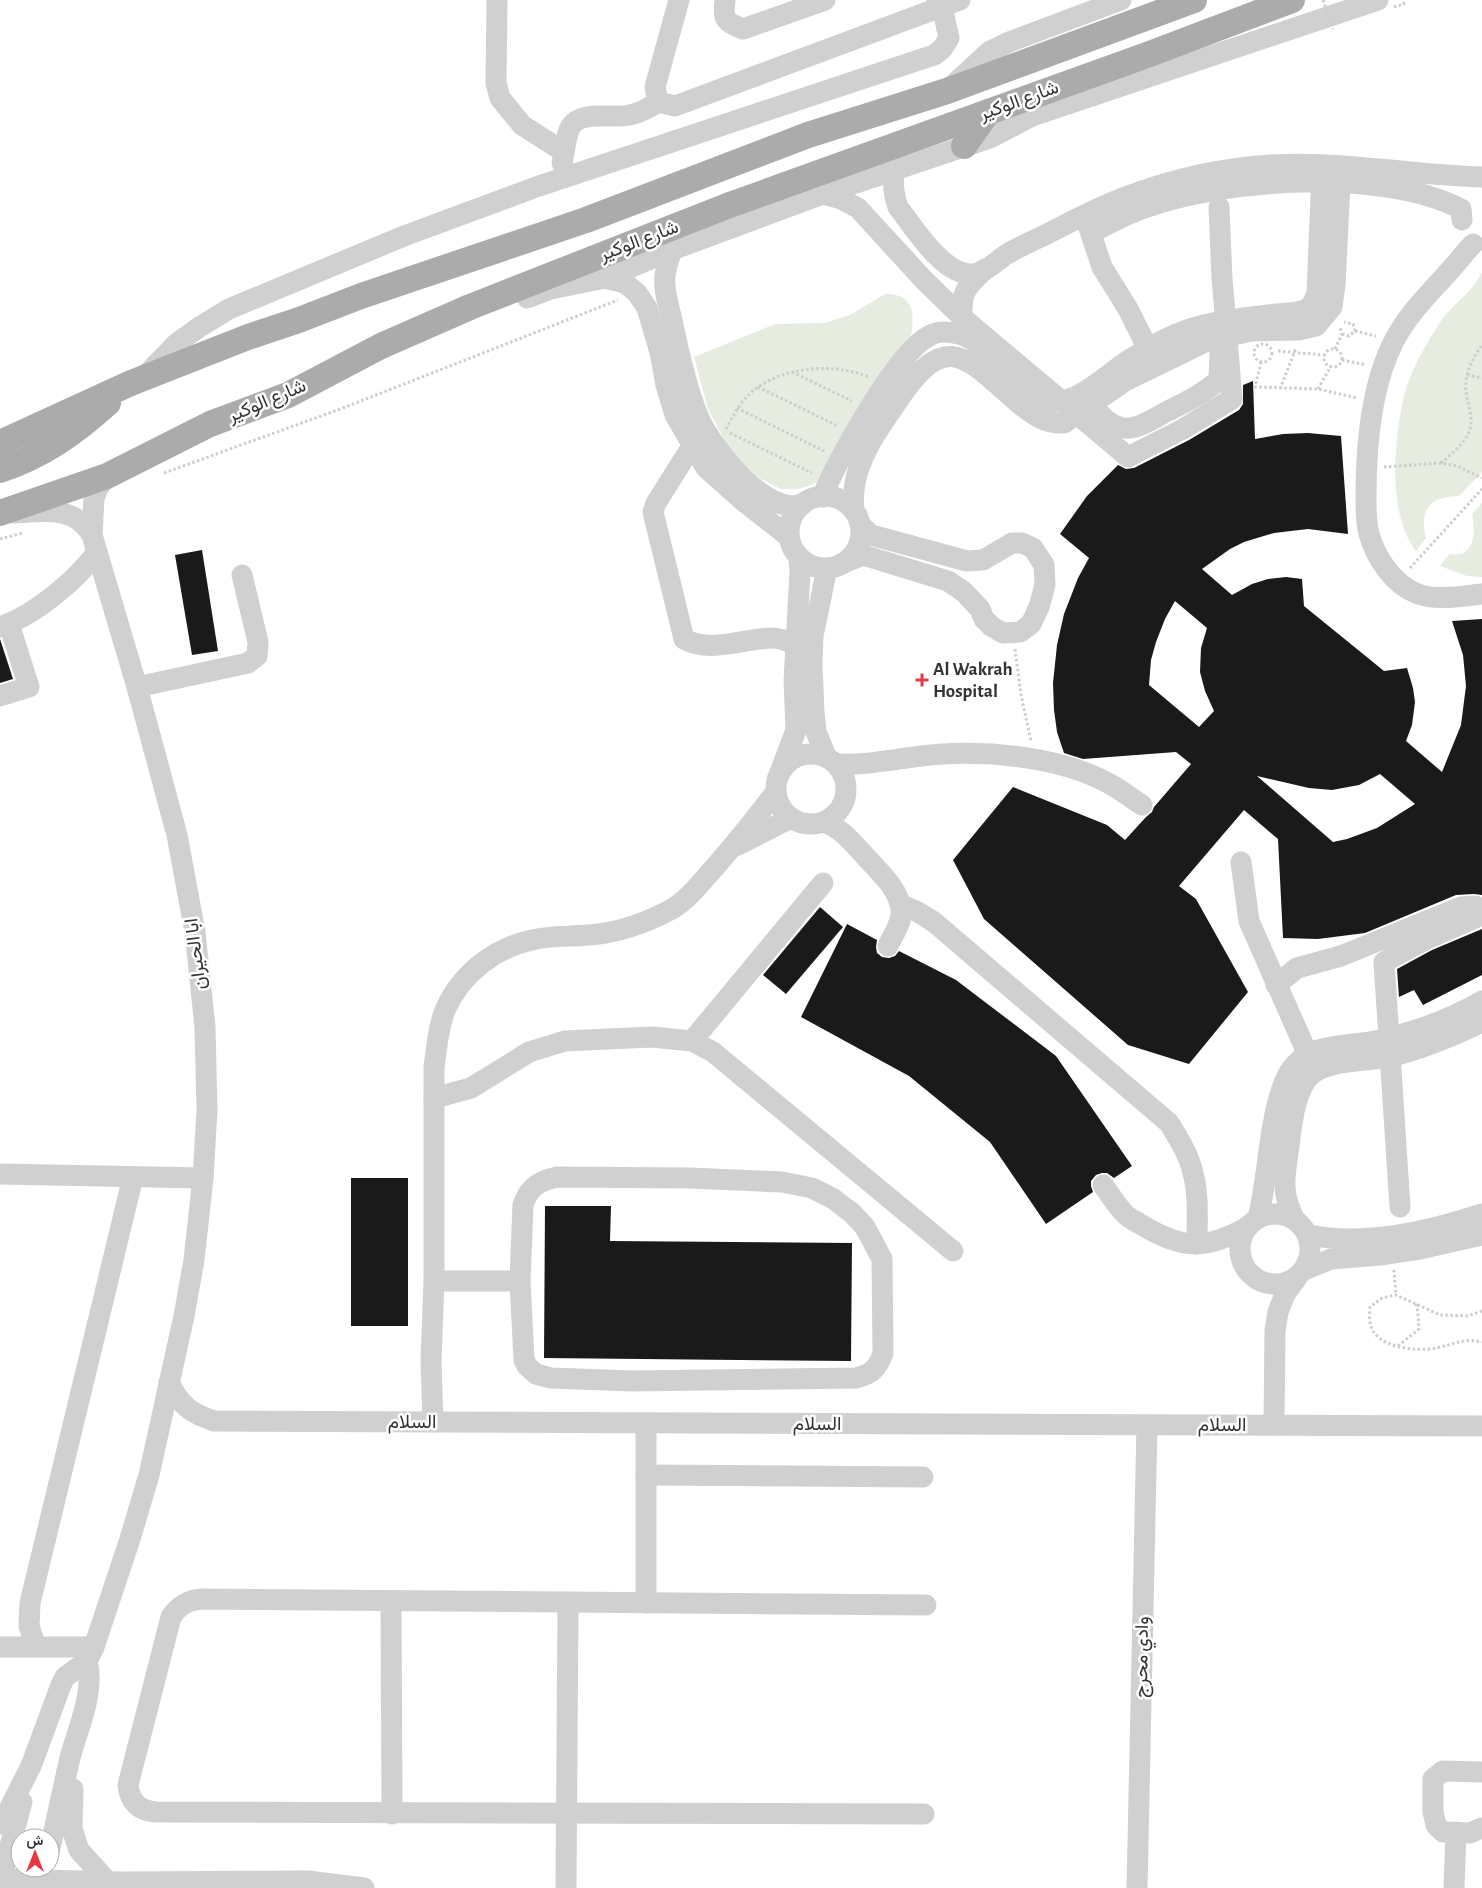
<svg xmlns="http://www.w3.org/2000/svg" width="1482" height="1888" font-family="'Alegreya Sans',Vazirmatn,sans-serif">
	<rect width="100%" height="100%" fill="#fff"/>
	<g fill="#e6ecdf">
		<path d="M1482,272v200l-23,24c-29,1 -40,12 -33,42l-10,13c-29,-37 -22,-111 -12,-155 7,-27 22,-52 37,-75 8,-12 21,-22 31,-33 4,-5 7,-11 10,-16z"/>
		<path d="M885,294c31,0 30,21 25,46l-85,134 -11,10 -16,5h-17l-20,-10 -28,-23 -25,-47 -14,-52 81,-33 49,-1 26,-8z"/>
		<path d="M1482,503v74l-15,-1 -27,-10 10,-12c25,5 26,-23 22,-40z"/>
	</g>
	<g fill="#1a1a1a" fill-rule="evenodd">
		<path d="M1253,381l2,58 28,-5 25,-1 33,3 7,98 -40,-5 -34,4 -30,9 -14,7 -28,20 30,26 20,-11 16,-5 18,-2 16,2 2,27 80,65 23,-3 6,20 2,14 -3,23 -6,16 36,31 19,-47 5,-39 -3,-31 -11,-34 30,-2v276l-8,-1 -18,1 -91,38 -47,6 -35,-1 -5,-99 -34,-29 -65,76 17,13 52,93 -59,72 -61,-19 -144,-126 -31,-59 60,-73 94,38 18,15 21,-23 6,-5 2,-5 37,-43 -15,-12 -93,7 -19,-6 -7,-21 -3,-22 -1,-27 4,-38 7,-31 14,-36 11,-20 -29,-24 27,-38 31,-31 8,4 8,-1 55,-28 50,-30 4,-6v-19zM1175,601l32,27 -6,20 -1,24 5,19 9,20 -15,16 -50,-42 2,-25 5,-18 9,-23zM1380,774l35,30 -38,24 -30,11 -14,3 -76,-66 52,12 23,2 27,-5z"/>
		<path d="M202,550l16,101 -26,4 -17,-100z"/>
		<path d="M0,639l13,40 -13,4z"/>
		<path d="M820,907l23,20 -57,67 -23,-19z"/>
		<path d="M847,924l30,16 -1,7 1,6 5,4 7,1 6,-2 4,-5 57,29 100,76 76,110 -18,12 -7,-5h-5l-6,2 -5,6v5l2,6 -47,32 -56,-82 -81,-66 -108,-59z"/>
		<path d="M1482,929v46l-59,30 -9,-15 -15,7 -2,-28 35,-19z"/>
		<rect x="351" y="1178" width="57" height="148"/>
		<path d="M545,1206h66l-1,35 242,2 -1,118 -307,-3z"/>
	</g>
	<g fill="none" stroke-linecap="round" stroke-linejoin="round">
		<g stroke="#cdcdcd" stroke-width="3" stroke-dasharray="2.5 2.5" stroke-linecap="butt">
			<path d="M1394,7l10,-3 -1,-4"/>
			<path d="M1355,331l21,5"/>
			<path d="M1342,334l7,2 6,-5 -2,-7 -9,-2"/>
			<circle cx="1263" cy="353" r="9"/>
			<path d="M1335,349l7,-15 -2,-7"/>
			<circle cx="1333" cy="358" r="9"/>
			<path d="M1278,351l46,4"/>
			<path d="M1342,360l24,5"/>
			<path d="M1261,362l-6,25 63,2 39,9"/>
			<path d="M792,372l60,29"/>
			<path d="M1467,375l15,3"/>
			<path d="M758,387l80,39"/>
			<path d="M1280,389l16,-41"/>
			<path d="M1318,389l13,-23"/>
			<path d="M737,408l87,43"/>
			<path d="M726,429c8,-15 17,-32 32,-42 31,-21 76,-24 111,-10"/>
			<path d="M730,433l82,40"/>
			<path d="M1441,463c9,-8 21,-17 27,-29 7,-13 0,-28 -2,-42 -2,-17 6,-33 16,-47"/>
			<path d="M1384,467l57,-4 16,3 25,12"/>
			<path d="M164,473l179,-65 275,-108"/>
			<path d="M0,539l23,-6"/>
			<path d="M1410,568l72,-79"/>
			<path d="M1015,649l6,46 10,46"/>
			<path d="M1394,1270l2,25"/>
			<path d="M1482,1311l-14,5 -28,-1 -44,-20 -14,3 -12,9c0,5 -1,11 0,16 4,25 47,29 67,25 17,-4 26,-10 45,-6"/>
			<path d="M1398,1346l21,-17 -1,-16 -2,-10"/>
		</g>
		<g stroke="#d0d0d0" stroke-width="21">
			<path d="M497,0l-1,83 4,15 22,27 42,27"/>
			<path d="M679,0l-24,87 3,15 17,4 285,-106"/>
			<path d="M725,0c-2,20 -1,21 18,29l82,-29"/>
			<path d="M950,88l39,-36 20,-10 112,-42"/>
			<path d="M562,163c3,-11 3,-27 9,-37 11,-16 40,-7 59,-11 10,-2 19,-7 28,-13"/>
			<path d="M894,169c-1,14 -1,25 4,38 16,21 42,63 70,67 15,2 28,-13 39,-20 12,-7 25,-13 38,-19 29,-15 58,-30 89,-41 43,-16 91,-26 137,-29 70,-4 141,10 211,12"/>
			<path d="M823,194l18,5 17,9 65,71 41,40"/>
			<path d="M1086,219l16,48 26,42 20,40"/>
			<path d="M1091,233c16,-8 32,-17 48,-23 82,-32 244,-42 322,-1l1,11"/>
			<path d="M1473,244c-7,7 -13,15 -20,23 -21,24 -44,45 -59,74 -23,44 -28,107 -28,156 0,12 0,26 3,37 7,25 25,51 49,60 19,7 44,2 64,0"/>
			<path d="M672,250c-3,9 -6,17 -7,26 -2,16 5,33 8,49 6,29 14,64 25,91 13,31 58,86 93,90 4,0 8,-1 12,-2"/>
			<path d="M605,278l20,5 12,10 10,15 13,44 6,33 9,30 31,53 36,32 47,37"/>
			<path d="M527,298l24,-9 54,-11 67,-28 151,-56 167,-56 42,-22 346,-116"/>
			<path d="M962,317c-1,-27 5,-30 23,-48"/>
			<path d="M146,375l31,-32 24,-17 28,-17 175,-73 135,-50 395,-131 8,-6 7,-11 -7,-31 -5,-7"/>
			<path d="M1085,393c9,17 28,41 50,34 12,-3 24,-12 35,-17 18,-9 34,-17 49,-30l1,-30"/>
			<path d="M708,434l-16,12 -36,57 -3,9 31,127c27,15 60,-1 89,-1 7,0 16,4 23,6"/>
			<circle cx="825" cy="532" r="36"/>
			<path d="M822,497c14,-35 75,-145 107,-161 8,-5 20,-5 29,-2 21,4 67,49 84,65 31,12 63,-24 87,-39 14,-9 31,-19 47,-26 31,-13 67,-16 101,-20 10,-1 20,0 30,-5 6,-4 8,-10 10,-16l4,-97 5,-30"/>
			<path d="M853,510c1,-9 0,-18 2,-27 5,-29 25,-56 42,-81 48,-73 67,-47 120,0 15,12 27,22 47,21l61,-42 82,-40 44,-10 48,-1 17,-4 16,-19 3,-22 5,-102 4,-16"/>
			<path d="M15,513c30,-2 60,-7 77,22"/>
			<path d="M843,563l20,-8 85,26 16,11 16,17 4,10 7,7 12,7 17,-1 11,-8 8,-17 6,-22 -1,-20 -11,-17 -11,-5h-10l-29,17 -16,1 -96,-26 -11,-10"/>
			<path d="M0,627c33,-11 76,-46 97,-75"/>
			<path d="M137,687l111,-24 9,-7 1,-14 -16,-67"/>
			<path d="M0,696l29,-9 -20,-63"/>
			<circle cx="811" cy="789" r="35"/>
			<path d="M826,756l-10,-24 -2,-21 -2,-47 1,-28 14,-68"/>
			<path d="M836,764c36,2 71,-8 107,-10 52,-3 120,4 167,30 11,6 21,14 32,21"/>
			<path d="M782,767l14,-37 -2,-49 6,-109 -1,-15"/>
			<path d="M824,822c18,7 28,20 41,34 14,16 33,31 36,53 2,12 -8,26 -13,37"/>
			<path d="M738,845l53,-27"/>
			<path d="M1241,862l8,59 59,134"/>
			<path d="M900,904l18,8 16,10 235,201c10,16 20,32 24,50 6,22 4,48 4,71"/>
			<path d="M1276,985l21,-17 44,-12 120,-49 14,-1 7,3"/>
			<path d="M692,1041l131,-158"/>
			<path d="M434,1098l37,-10 58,-36 36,-11 87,-4 40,4 21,11 240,199"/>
			<path d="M0,1174l203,4"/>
			<path d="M557,1177l133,1 92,4 30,6 20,10 20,15 13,14 17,32 1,94c-5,15 -11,21 -27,25l-224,3 -81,-3 -15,-4 -9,-8 -3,-6 -4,-79 3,-76c6,-18 16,-24 34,-28z"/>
			<path d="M1103,1185c7,9 13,20 21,28 4,5 10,7 16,11 41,25 65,27 107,3"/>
			<circle cx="1275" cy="1249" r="35"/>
			<path d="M1258,1218c11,-44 10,-93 26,-135 5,-14 17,-27 31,-32 19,-7 40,-6 60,-10 37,-8 74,-21 107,-40"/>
			<path d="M1295,1220c-15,-28 -10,-44 -6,-74 2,-20 7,-59 23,-72 18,-15 58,-12 81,-18 31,-8 60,-20 89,-34"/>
			<path d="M1308,1235c57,11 119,-3 174,-21"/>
			<path d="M1304,1270l27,-11 49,-4 40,-6 62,-14"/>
			<path d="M434,1281h86"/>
			<path d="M169,1382c11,23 21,31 45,39l1268,5"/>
			<path d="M433,1422l-2,-62 3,-79v-214c3,-19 4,-41 12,-59 16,-35 49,-60 86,-68 19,-5 38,-3 57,-5 29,-2 57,-12 83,-26 17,-10 30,-28 43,-42 21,-24 41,-49 60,-74"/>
			<path d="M1274,1425l1,-94 3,-19 7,-18 11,-15"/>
			<path d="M646,1475l277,2"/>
			<path d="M391,1601l1,213"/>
			<path d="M646,1603v-180"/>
			<path d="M0,1647h94"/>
			<path d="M36,1647l-7,-21 1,-23 103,-426"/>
			<path d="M1482,1772l-39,-1 -10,8v33l3,13 7,7 27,1 12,-5"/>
			<path d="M73,1789l-1,40 7,21 28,31"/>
			<path d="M924,1814l-767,-2c-17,-1 -27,-9 -29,-27l43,-168c8,-12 17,-17 31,-18l724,6"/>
			<path d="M0,1824l4,-5 27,-53 30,-81 4,-8 22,-16 7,-14 36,-108 19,-64 35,-159 10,-56 9,-82 4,-68 -2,-83 -10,-95 -18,-97 -40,-148 -45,-152 2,-37 4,-10 9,-12"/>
			<path d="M50,1848c7,-30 13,-60 20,-90 8,-31 25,-64 17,-97"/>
			<path d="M0,1879l121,3 187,-1 56,7"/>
			<path d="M0,1882l22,-80"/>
			<path d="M566,1888l2,-286"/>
			<path d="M1137,1888l10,-463"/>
			<path d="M1454,1888l2,-56"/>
		</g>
		<g stroke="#ababab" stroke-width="26">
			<path d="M964,146l24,-34"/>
			<path d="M0,443l131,-60 117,-46 51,-17 62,-24 225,-76 222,-85 139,-44 247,-91"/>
			<path d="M0,470c42,-14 75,-37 108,-67"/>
			<path d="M0,513l107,-37 103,-52 78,-29 93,-49 89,-39 257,-101 420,-151 145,-55"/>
		</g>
		<path stroke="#cdcdcd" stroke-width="3" stroke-dasharray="2.5 2.5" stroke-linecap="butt" d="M1323,0l10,29"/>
		<g stroke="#d0d0d0" stroke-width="21">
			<path d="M964,319l164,138 55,-28 49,-30 -10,-121 -3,-71"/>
			<path d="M1400,1207l-16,-245 43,-23 55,-24"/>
		</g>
	</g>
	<path fill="#e63946" stroke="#fff" stroke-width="2" d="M919.5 672.5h5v5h5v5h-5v5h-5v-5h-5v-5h5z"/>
	<g text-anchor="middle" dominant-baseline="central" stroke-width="5" stroke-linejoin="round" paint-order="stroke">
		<g font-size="19" fill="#333" stroke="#fff">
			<text transform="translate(1019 101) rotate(-20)">شارع الوكير</text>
			<text transform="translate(639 241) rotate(-21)">شارع الوكير</text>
			<text transform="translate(267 401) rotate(-23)">شارع الوكير</text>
			<text transform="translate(196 954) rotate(-97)">ابا الحيران</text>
			<text x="412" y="1422">السلام</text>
			<text x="817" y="1424">السلام</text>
			<text x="1222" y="1425">السلام</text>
			<text transform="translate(1142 1657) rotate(-89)">وادي محرج</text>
		</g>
		<g font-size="19" font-weight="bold" fill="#333" stroke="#fff" text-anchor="start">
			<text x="933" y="669">Al Wakrah<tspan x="933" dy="22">Hospital</tspan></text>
		</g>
	</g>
	<g transform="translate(35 1853)"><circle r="24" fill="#ffffff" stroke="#adadad"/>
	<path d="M0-4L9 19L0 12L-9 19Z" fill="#e63946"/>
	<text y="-8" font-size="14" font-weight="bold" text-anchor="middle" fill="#333333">ش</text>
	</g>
</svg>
